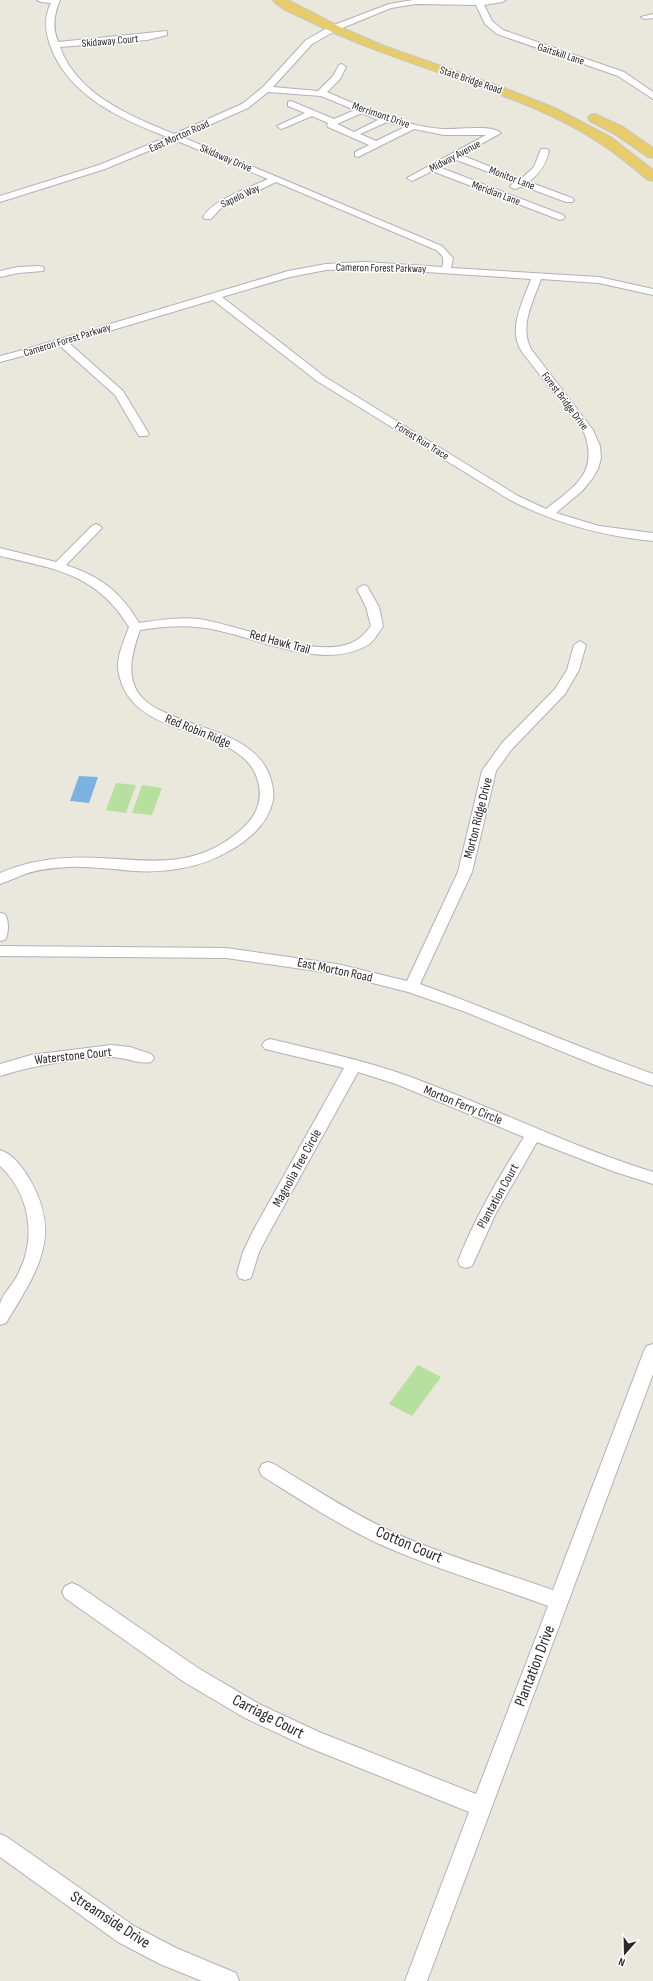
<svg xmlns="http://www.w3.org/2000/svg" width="653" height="1981" font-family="'Sofia Sans Condensed',sans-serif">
	<rect width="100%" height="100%" fill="#eae7dd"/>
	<g fill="#b6e09d">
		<path d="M116,783l20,2 -10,28 -20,-3z"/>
		<path d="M142,785l20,3 -10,27 -20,-2z"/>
		<path d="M418,1365l23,12 -29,39 -23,-12z"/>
	</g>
	<path fill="#7cb1e0" d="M79,776l19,1 -9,26 -19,-2z"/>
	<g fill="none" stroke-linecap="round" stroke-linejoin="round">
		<g stroke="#b1b0bb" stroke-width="2">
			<g id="minor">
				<path d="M37,0h23c-6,14 -8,27 -2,42l109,-11v4l-20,5 -87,7c17,48 71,69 114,87l68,-30 21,-17 43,-47 23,-13 60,-23 24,-4h93l-4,2 -18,3 8,16 11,9 121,42 29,20v7l-35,-23 -121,-42 -12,-10 -9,-19 -60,-1 -25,4 -56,23 -23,13 -39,43 45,4 15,-15 6,-11 3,-1 4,3 -6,12 -13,13c37,16 75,34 116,37 13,1 49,-5 58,4l-40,22 60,24 13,-12 7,-18h6l2,2c-3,13 -9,22 -20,31l43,16 2,2 -2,2h-6l-43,-16 -8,3 -3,-1 -2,-2 5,-4 -61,-23 -15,8 124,48 2,2 -2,2 -3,1 -128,-49 -20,10 -5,-3 79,-43h-42l-30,-6 -56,28 -3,-1v-4l14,-7 -41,-18 -1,-2 1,-2 -16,-7 -28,12 -3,1 -4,-3 28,-13 -17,-7v-4l3,-1 43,18 21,-9 -34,-14 -53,-4 -20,16 -66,29 260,109 11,12 -2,10 148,9 54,12v6l-54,-12 -58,-4c-8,23 -22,47 -10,70l62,81 7,16 1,12 -3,11 -6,10 -10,12 -26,22 43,13 54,7v8c-51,-5 -98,-18 -143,-41l-193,-119 -104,-81 -144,43 54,48 26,43 -2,2h-8l-24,-41 -55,-49 -60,16v-6l23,-6 265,-79 38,-7 39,-2 77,5c3,-8 1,-12 -6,-17l-160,-68 -56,27 -9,10h-6l-2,-2c11,-18 46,-29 65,-38l-93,-39 -70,29 -105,33v-6l99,-31 68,-28c-46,-18 -99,-41 -117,-92 -5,-15 -6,-28 1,-42l-10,-1zM362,113l16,7 -24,12 -17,-8zM387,122l18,5 -29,14 -16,-7zM365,268l166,11c-8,23 -24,50 -9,73l62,80c15,41 -9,54 -38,77l-28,-13 -193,-119 -103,-80 68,-20 36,-7z"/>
				<path d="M653,14v4l-8,1 -4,-2z"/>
				<path d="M39,266l4,1 1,2 -1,2 -25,2 -18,4v-6l18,-4z"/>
				<path d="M96,524l4,2 2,2 -2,2 -34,35c35,12 54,26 73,58 20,-3 40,-6 60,-4 40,6 110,37 146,26 12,-3 19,-10 26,-19l-5,-19 -9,-18 6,-4 4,1 12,21 4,19c-4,6 -9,15 -15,19 -45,26 -107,-6 -152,-15 -26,-6 -50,-4 -76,0 -7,20 -15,44 -1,64 6,8 17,15 27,19 35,17 93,23 105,67 2,7 3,13 2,20 -5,24 -24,40 -44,51 -28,17 -64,22 -96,20 -22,-2 -44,-5 -66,-4 -14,1 -28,2 -42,7 -8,3 -16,7 -25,10v-11c21,-9 44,-14 67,-15 58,-4 113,18 165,-21 12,-9 22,-18 26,-32 3,-9 2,-16 0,-24 -16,-59 -125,-37 -139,-107 -4,-15 5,-33 10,-47 -32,-53 -73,-58 -129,-71v-8l56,14 36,-36z"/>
				<path d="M580,641l6,4 -7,25 -14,24 -53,55 -16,22 -24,101 -52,112c78,28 154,62 233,90v12l-53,-19 -137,-56 -55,-19 -71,-18 -111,-16 -226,-2v-10l226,2 111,16 70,17 51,-109 24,-101 20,-28 53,-54 12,-19 7,-25z"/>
				<path d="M0,913l5,1c4,7 4,19 0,26l-5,1z"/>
				<path d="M270,1039c46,11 93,21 138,37 82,30 161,70 245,96v12l-38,-12 -78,-30 -41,71 -24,53 -6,2 -6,-2 -2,-5c17,-44 41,-84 66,-124l-128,-53 -38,-12 -89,161 -10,19 -8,26 -6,2 -6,-2 -2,-5 6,-21 10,-21 91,-163 -79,-19 -3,-4 3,-4z"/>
				<path d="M111,1045l19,2 21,7 3,4 -3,4c-11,3 -28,-6 -42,-5 -37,2 -74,8 -109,19v-12l31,-9z"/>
				<path d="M0,1150c13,4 23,18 30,30 33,57 6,93 -24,143l-6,2c0,-6 0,-15 0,-21 2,-9 15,-22 19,-32 18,-36 10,-79 -19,-106z"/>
				<path d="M653,1344v30l-226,607h-22l64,-169 -164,-66 -60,-28 -61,-36 -119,-84 -3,-6 3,-6 7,-3 7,3 119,82 61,36 60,28 157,62 72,-188c-57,-21 -116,-38 -171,-63 -40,-19 -78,-44 -115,-67l-3,-6 3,-6 6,-2 6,2c38,23 76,48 116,67 53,24 109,40 163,59l91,-239 3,-5z"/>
				<path d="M0,1834l7,3 127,89 42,22 60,25 3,8h-37l-42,-17 -42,-22 -118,-85z"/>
			</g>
		</g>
		<g stroke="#c7c7c7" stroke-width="2">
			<g id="trunk">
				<path d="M273,0h15l52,27 44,19 120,42 51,20 57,30 41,32v11l-5,-1c-33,-28 -61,-48 -101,-66 -79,-36 -163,-55 -240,-94 -10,-5 -28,-11 -34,-20z"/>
				<path d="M595,114l28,13 30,21v10l-5,-1 -35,-24 -23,-12 -2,-3 2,-3z"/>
			</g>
		</g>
		<use href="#minor" fill="#fff" fill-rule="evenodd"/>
		<use href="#trunk" fill="#e6cc6a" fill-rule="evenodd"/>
	</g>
	<g text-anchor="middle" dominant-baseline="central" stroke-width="3" stroke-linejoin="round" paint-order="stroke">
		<g font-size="11" fill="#292929" stroke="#fff">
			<text transform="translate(110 41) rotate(-5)">Skidaway Court</text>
			<text transform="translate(561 54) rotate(18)">Gaitskill Lane</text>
			<text transform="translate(471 80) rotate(19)">State Bridge Road</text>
			<text transform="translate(381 115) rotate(19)">Merrimont Drive</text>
			<text transform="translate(179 136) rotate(-24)">East Morton Road</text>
			<text transform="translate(455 156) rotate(-28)">Midway Avenue</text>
			<text transform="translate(226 158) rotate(23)">Skidaway Drive</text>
			<text transform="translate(512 178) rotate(21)">Monitor Lane</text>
			<text transform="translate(496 193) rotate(21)">Meridian Lane</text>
			<text transform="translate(240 196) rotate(-25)">Sapelo Way</text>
			<text transform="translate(381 268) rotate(1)">Cameron Forest Parkway</text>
			<text transform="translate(67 340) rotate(-17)">Cameron Forest Parkway</text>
			<text transform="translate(565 401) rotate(53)">Forest Bridge Drive</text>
			<text transform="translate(422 441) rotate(32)">Forest Run Trace</text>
		</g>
		<g font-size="13" fill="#292929" stroke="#fff">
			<text transform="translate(280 642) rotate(15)">Red Hawk Trail</text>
			<text transform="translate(198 731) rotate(22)">Red Robin Ridge</text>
			<text transform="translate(478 818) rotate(-76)">Morton Ridge Drive</text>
			<text transform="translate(335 970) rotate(12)">East Morton Road</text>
			<text transform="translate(73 1056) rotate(-6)">Waterstone Court</text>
			<text transform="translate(463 1105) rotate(22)">Morton Ferry Circle</text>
			<text transform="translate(297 1168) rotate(-61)">Magnolia Tree Circle</text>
			<text transform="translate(498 1196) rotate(-61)">Plantation Court</text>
		</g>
		<g font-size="16" fill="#292929" stroke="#fff">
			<text transform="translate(409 1545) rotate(23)">Cotton Court</text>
			<text transform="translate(535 1666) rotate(-69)">Plantation Drive</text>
			<text transform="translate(268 1717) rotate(27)">Carriage Court</text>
			<text transform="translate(110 1920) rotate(33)">Streamside Drive</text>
		</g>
	</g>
	<g transform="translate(625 1953) rotate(200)" stroke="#ffffff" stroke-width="3" paint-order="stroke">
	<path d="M0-3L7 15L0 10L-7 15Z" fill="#292929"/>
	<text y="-6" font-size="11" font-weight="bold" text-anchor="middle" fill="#292929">N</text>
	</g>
</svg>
